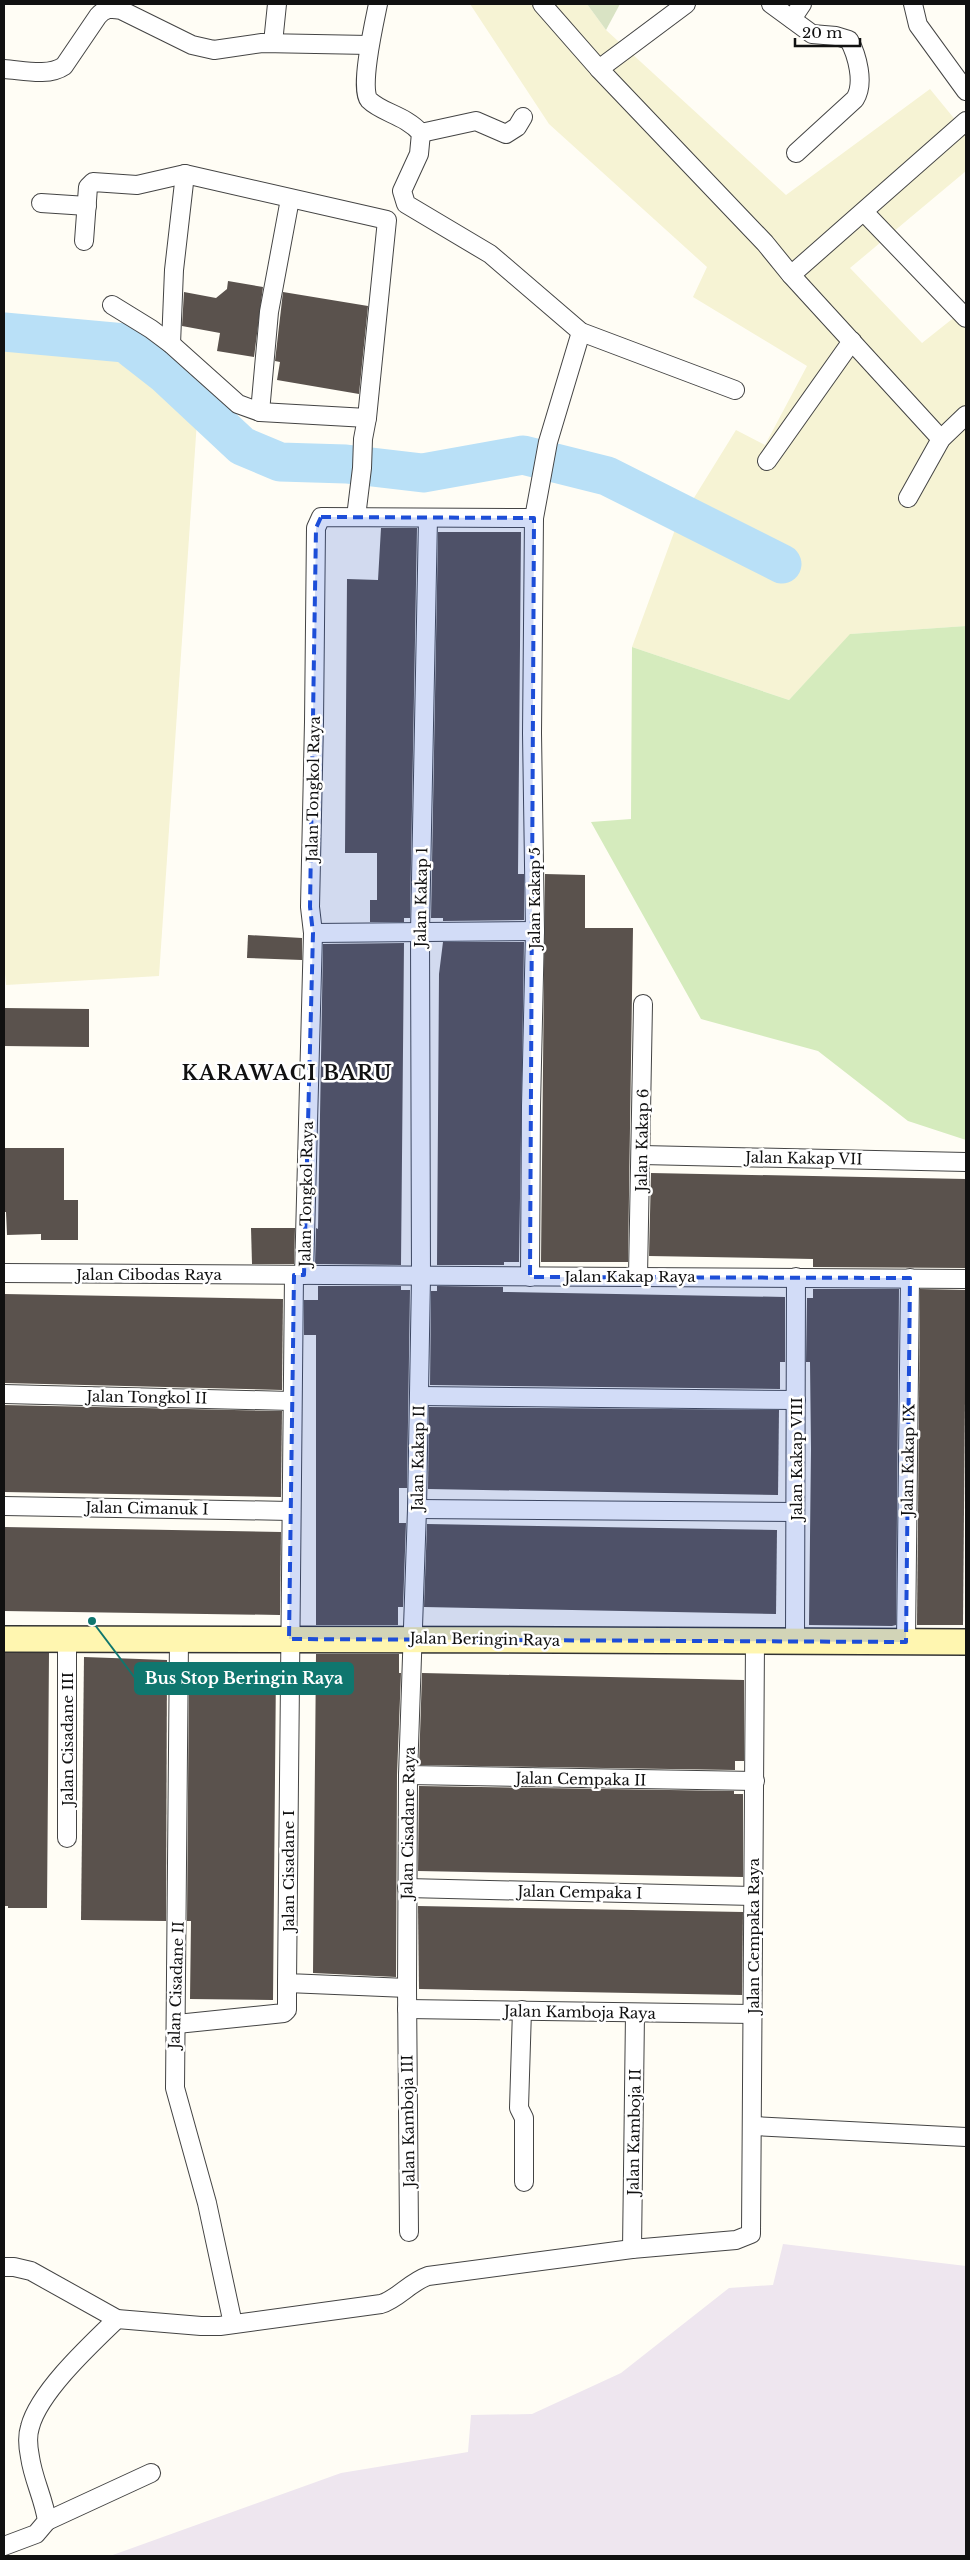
<svg xmlns="http://www.w3.org/2000/svg" width="970" height="2560" font-family="'Libre Baskerville',serif">
	<rect width="100%" height="100%" fill="#fffdf5"/>
	<path fill="#eee6ef" d="M783,2244l183,22v290h-856l231,-83 127,-21 3,-37 61,-1 89,-41 108,-85 44,-3z"/>
	<g fill="#f6f3d4">
		<path d="M470,4h117l19,26 180,165 144,-106 36,44v38l-116,97 72,75 44,-35v318l-115,8 -62,66 -157,-53 44,-120 60,-97 29,15 42,-79 -114,-69 14,-30 -158,-143z"/>
		<path d="M4,328l88,11 105,82 -38,555 -153,9 -2,-23z"/>
	</g>
	<path fill="#d5ebbd" d="M966,626v514l-58,-19 -90,-70 -117,-32 -110,-197 40,-3 1,-172 157,53 61,-66z"/>
	<path fill="#d9e3c4" d="M587,4h33l-14,26z"/>
	<g fill="none" stroke-linecap="round" stroke-linejoin="round">
		<path stroke="#b9e0f7" stroke-width="39" d="M4,332l121,11 41,32 76,71 38,16 66,2 77,9 100,-18 84,21 175,88"/>
	</g>
	<g fill="#5a524d">
		<path d="M228,281l35,6 -9,70 -37,-6 3,-18 -38,-7 2,-34 32,6 11,-9z"/>
		<path d="M283,292l85,14 -9,88 -82,-14 3,-18 -5,-1z"/>
		<path d="M381,528h36l-7,390h-6v4h-34v-22h7v-47h-32l2,-274 31,1z"/>
		<path d="M438,532h83l-3,342h6v46l-81,1v-3h-12z"/>
		<path d="M545,874l40,1v53h48l-5,334h-87z"/>
		<path d="M248,935l54,3v22l-55,-2z"/>
		<path d="M443,942h81l-5,320h-15v3h-67l2,-291z"/>
		<path d="M404,943l-3,322 -86,-1 1,-36 2,1 5,-285z"/>
		<path d="M4,1008l85,1v38l-85,-1z"/>
		<path d="M4,1148h60v52h14v40h-37v-6l-34,1 -1,-23h-2z"/>
		<path d="M651,1173l315,6v89l-153,-1v-8l-164,-3z"/>
		<path d="M251,1228h44l-1,36h-42z"/>
		<path d="M318,1286h83v4h9l-3,198h-8v35h7l-3,84h-5v18h-82v-290h-12v-35h14z"/>
		<path d="M437,1286l66,1v5l282,5v65h-5v27l-350,-4 1,-94h6z"/>
		<path d="M813,1289h86l-3,336 -4,1 -83,-1 2,-176 -1,-87h-4l1,-64h6z"/>
		<path d="M920,1289l46,1 -3,335h-46z"/>
		<path d="M4,1294l279,5 -1,91 -278,-7z"/>
		<path d="M4,1405l278,6 -1,86 -277,-5z"/>
		<path d="M429,1407l350,3 -1,85 -350,-6z"/>
		<path d="M427,1524l350,6 -1,84 -352,-7z"/>
		<path d="M4,1527l277,5 -1,83 -276,-4z"/>
		<path d="M4,1653h45l-2,255h-39v-2h-4z"/>
		<path d="M316,1654h83v19h2l-4,102 -1,202 -83,-4z"/>
		<path d="M84,1657l83,3 -1,261 -85,-1z"/>
		<path d="M189,1666l87,1 -3,333 -83,-1 1,-78h-4z"/>
		<path d="M422,1673l322,7v81h-9v9l-316,-5z"/>
		<path d="M419,1786l315,5v3h9v83l-325,-6z"/>
		<path d="M418,1906l325,6 -1,83 -323,-6z"/>
	</g>
	<g fill="none" stroke-linecap="round" stroke-linejoin="round">
		<g stroke="#444" stroke-width="20">
			<g id="street">
				<path d="M378,4c-3,15 -19,85 -9,96 13,13 36,15 52,33l-2,21 -17,37 4,13 84,50 91,78 154,58"/>
				<path d="M542,4l57,65 166,174 26,32 175,-154"/>
				<path d="M771,4l41,30 24,2 13,4c8,15 16,43 6,59l-59,54"/>
				<path d="M913,4l5,21 48,66"/>
				<path d="M792,19l10,-15"/>
				<path d="M273,43l4,-39"/>
				<path d="M4,69c18,1 44,8 60,-3l34,-50c7,-8 13,-8 23,-6l71,35 22,5 48,-7 107,2"/>
				<path d="M599,69l87,-65"/>
				<path d="M421,133l55,-12 30,13 11,-7 6,-10"/>
				<path d="M41,203l46,3"/>
				<path d="M864,212l102,106"/>
				<path d="M84,241l4,-54 5,-5 44,3 48,-11 202,46 -20,198 -4,21 -1,29 -6,49"/>
				<path d="M791,275l150,164"/>
				<path d="M112,305l39,24 20,15 67,60 22,8 107,6"/>
				<path d="M171,344l3,-74 11,-96"/>
				<path d="M260,412l9,-100 21,-113"/>
				<path d="M767,461l85,-120"/>
				<path d="M908,498l33,-59 25,-24"/>
				<path d="M313,933l222,-2"/>
				<path d="M642,1155l324,7"/>
				<path d="M4,1273l962,6"/>
				<path d="M294,1275l-7,708 120,5"/>
				<path d="M304,1275l9,-342 -3,-26 4,-185 2,-194 5,-11 213,1"/>
				<path d="M638,1276l5,-272"/>
				<path d="M530,1277l1,-171 4,-175 -3,-198 2,-215 14,-76 33,-110"/>
				<path d="M4,1394l287,7"/>
				<path d="M419,1396l377,4"/>
				<path d="M4,1506l286,5"/>
				<path d="M417,1509l378,3"/>
				<path d="M67,1639v199"/>
				<path d="M179,1639l-4,449 32,115 26,121"/>
				<path d="M795,1642l1,-365"/>
				<path d="M906,1642l4,-364"/>
				<path d="M408,1775l347,6"/>
				<path d="M407,1888l346,8"/>
				<path d="M407,2009l346,5"/>
				<path d="M522,2010l-3,98 5,10v64"/>
				<path d="M177,2024l107,-11 3,-3v-27"/>
				<path d="M753,2126l213,11"/>
				<path d="M409,2232l-2,-244 1,-213 9,-266 4,-232 -1,-345 8,-414"/>
				<path d="M632,2249l3,-235"/>
				<path d="M4,2267h10l17,4 86,48 84,7h19l161,-22c17,-5 29,-22 47,-28l204,-27 104,-9 15,-6 4,-592"/>
				<path d="M47,2521l104,-48"/>
				<path d="M4,2546l32,-12 11,-13c-3,-22 -14,-42 -17,-64 -2,-10 -3,-21 0,-30 9,-35 61,-83 87,-108"/>
			</g>
		</g>
		<g stroke="#333" stroke-width="28">
			<path id="secondary" d="M4,1639c321,0 641,1 962,3"/>
		</g>
		<use href="#street" stroke="#fff" stroke-width="18"/>
		<use href="#secondary" stroke="#fff6b0" stroke-width="25"/>
	</g>
	<path fill="#1d4ed8" fill-opacity="0.2" stroke="#1d4ed8" stroke-width="4" stroke-dasharray="10 6" stroke-linejoin="round" d="M321,517l213,1 -4,759 380,1 -4,364 -617,-3 5,-364h10l9,-342 -3,-26 6,-379z"/>
	<g text-anchor="middle" dominant-baseline="central" stroke-width="5" stroke-linejoin="round" paint-order="stroke">
		<g font-size="15" fill="#111" stroke="#fff">
			<text transform="translate(313 789) rotate(-89)">Jalan Tongkol Raya</text>
			<text transform="translate(421 897) rotate(-89)">Jalan Kakap 1</text>
			<text transform="translate(534 898) rotate(-90)">Jalan Kakap 5</text>
			<text transform="translate(642 1140) rotate(-89)">Jalan Kakap 6</text>
			<text transform="translate(804 1158) rotate(1)">Jalan Kakap VII</text>
			<text transform="translate(306 1194) rotate(-89)">Jalan Tongkol Raya</text>
			<text x="149" y="1274">Jalan Cibodas Raya</text>
			<text x="630" y="1276">Jalan Kakap Raya</text>
			<text transform="translate(147 1397) rotate(1)">Jalan Tongkol II</text>
			<text transform="translate(418 1458) rotate(-89)">Jalan Kakap II</text>
			<text transform="translate(796 1459) rotate(-90)">Jalan Kakap VIII</text>
			<text transform="translate(908 1460) rotate(-89)">Jalan Kakap IX</text>
			<text transform="translate(147 1508) rotate(1)">Jalan Cimanuk I</text>
			<text transform="translate(485 1639) rotate(1)">Jalan Beringin Raya</text>
			<text transform="translate(67 1739) rotate(-90)">Jalan Cisadane III</text>
			<text transform="translate(581 1779) rotate(1)">Jalan Cempaka II</text>
			<text transform="translate(408 1823) rotate(-89)">Jalan Cisadane Raya</text>
			<text transform="translate(288 1871) rotate(-90)">Jalan Cisadane I</text>
			<text transform="translate(580 1892) rotate(1)">Jalan Cempaka I</text>
			<text transform="translate(753 1936) rotate(-90)">Jalan Cempaka Raya</text>
			<text transform="translate(176 1985) rotate(-88)">Jalan Cisadane II</text>
			<text transform="translate(580 2012) rotate(1)">Jalan Kamboja Raya</text>
			<text transform="translate(408 2121) rotate(-91)">Jalan Kamboja III</text>
			<text transform="translate(634 2132) rotate(-89)">Jalan Kamboja II</text>
		</g>
		<g font-size="20" font-weight="bold" letter-spacing="1" fill="#111" stroke="#fff">
			<text x="287" y="1073">KARAWACI BARU</text>
		</g>
	</g>
	<path fill="none" stroke="#0f766e" stroke-width="2" d="M92 1621L135 1678"/>
	<circle fill="#0f766e" stroke="#fff" stroke-width="2" cx="92" cy="1621" r="5"/>
	<rect fill="#0f766e" stroke="#0f766e" stroke-width="2" x="135" y="1663" width="218" height="31" rx="5"/>
	<g font-size="16" text-anchor="middle" font-weight="bold" fill="#fff">
		<text x="244" y="1684">Bus Stop Beringin Raya</text>
	</g>
	<rect width="970" height="2560" fill="none" stroke="#111111" stroke-width="10"/>
	<path d="M795 38v8h65v-8" fill="none" stroke="#111111" stroke-width="2.5"/>
	<text x="802" y="38" font-size="15" fill="#111111" stroke="#ffffff" stroke-width="4" paint-order="stroke">20 m</text>
</svg>
